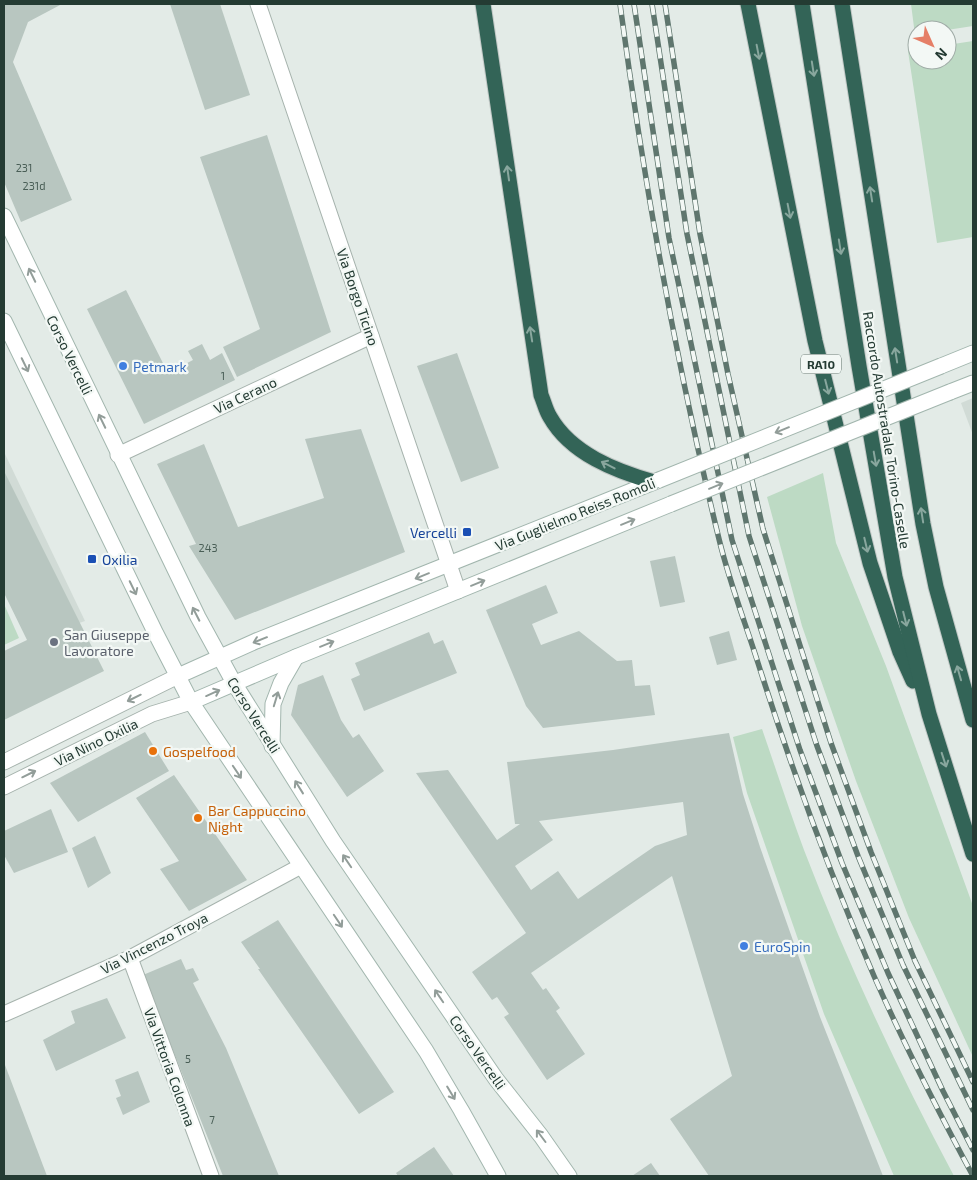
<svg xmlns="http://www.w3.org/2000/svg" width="977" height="1180" font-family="'Exo 2',sans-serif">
	<rect width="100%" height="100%" fill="#e3ebe7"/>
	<g fill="#d1dbd6">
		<path d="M973,398v37l-12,-32z"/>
		<path d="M4,452l81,169 -46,16 -35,-73z"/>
	</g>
	<g fill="#bddac4">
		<path d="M911,4h62v22l-26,4h-30v4l-2,1z"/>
		<path d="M973,41v196l-36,6 -29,-192 9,-2v11h30v-15z"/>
		<path d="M823,473l13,70 50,123 87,240v151l-64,-139 -53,-137 -54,-155 -35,-129z"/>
		<path d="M4,604l15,34 -15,7z"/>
		<path d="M762,729c14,40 27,81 42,121 43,112 94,221 150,326h-60l-70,-162 -77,-221 -14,-56z"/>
	</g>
	<g fill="#b8c6c0" fill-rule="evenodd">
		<path d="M4,4h58l-34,18 -15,40 59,138 -51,22 -17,-40z"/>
		<path d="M170,4h50l30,91 -45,15z"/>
		<path d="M267,135l64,197 -94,45 -14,-30 37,-18 -60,-172z"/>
		<path d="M126,290l42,83 25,-13 -5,-9 14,-7 8,16 12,-7 13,27 -91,44 -57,-115z"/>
		<path d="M457,353l42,115 -38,14 -44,-116z"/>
		<path d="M361,429l44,123 -170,68 -46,-74 7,-2 -39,-80 47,-20 34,83 86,-29 -19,-59z"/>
		<path d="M4,471l100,200 -100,49v-69l23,-11 -23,-47z"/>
		<path d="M675,556l10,46 -25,5 -10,-46z"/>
		<path d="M546,585l12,28 -26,11 9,21 38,-14 38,30 15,-1 3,26 15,-1 5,30 -112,13 -17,-22 -40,-96z"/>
		<path d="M729,631l8,29 -20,5 -8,-28z"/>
		<path d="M429,632l5,12 9,-4 14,33 -93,38 -13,-32 9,-4 -5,-12z"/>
		<path d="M323,675l18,45 12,18 6,-4 25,37 -37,26 -56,-82 7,-30z"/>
		<path d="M145,732l24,39 -91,51 -28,-39z"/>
		<path d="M729,733l14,61 17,53 60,170 63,159h-174l-39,-57 62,-43 -60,-200 -141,97 12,17 3,-2 14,20 -4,3 29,43 -38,26 -43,-63 5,-3 -12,-17 -5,3 -20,-28 54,-39 -110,-160 32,-3 49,70 23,-16h-5l-8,-62 106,-12zM683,802l4,33 -32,11 -77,53 -20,-28 -27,19 -16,-24 38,-26 -14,-19z"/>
		<path d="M174,775l73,105 -58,31 -29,-42 19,-8 -43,-63z"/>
		<path d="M51,809l17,43 -54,21 -10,-18v-24z"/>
		<path d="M95,836l16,37 -23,15 -16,-40z"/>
		<path d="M278,920l116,172 -35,22 -101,-145h2l-19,-27z"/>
		<path d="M181,959l5,11 7,-2 6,12 -6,3 33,65 53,128h-56l-80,-201z"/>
		<path d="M107,998l19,40 -70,33 -13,-31 32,-17 -4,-12z"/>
		<path d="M4,1065h1l42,111h-43z"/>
		<path d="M138,1071l12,31 -27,13 -7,-17 5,-2 -6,-16z"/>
		<path d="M434,1147l20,29h-56l-2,-3z"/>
		<path d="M651,1163l9,13h-28z"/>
	</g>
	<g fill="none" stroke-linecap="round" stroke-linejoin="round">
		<g stroke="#a6b3ad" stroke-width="17">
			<g id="minor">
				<path d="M258,4l200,587"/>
				<path d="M118,455l253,-119"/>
				<path d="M130,958l81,218"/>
				<path d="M4,1014l126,-56 171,-92"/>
			</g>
		</g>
		<g stroke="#a6b3ad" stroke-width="17">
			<g id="tertiary">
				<path d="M4,762l174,-86"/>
				<path d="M4,787l148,-73 39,-12"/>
			</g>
		</g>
		<g stroke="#a2b6ae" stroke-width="17">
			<g id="secondary">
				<path d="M4,216l194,401 36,66 99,158 163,238 45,57 28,40"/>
				<path d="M4,321l152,313 35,68 235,349 35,59 37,66"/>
				<path d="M941,366l32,-13"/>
				<path d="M950,392l23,-9"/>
				<path d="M178,676l78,-35 403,-161"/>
				<path d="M191,702l105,-45 375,-153"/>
				<path d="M272,746l1,-42 8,-21 15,-26"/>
			</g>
		</g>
		<g stroke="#c2c8c6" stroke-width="17">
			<g id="motorway">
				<path d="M483,4l58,391c3,7 5,16 9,22 21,37 66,54 104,65"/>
				<path d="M748,4l67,337 55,222 30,89 13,29"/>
				<path d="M802,4l57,362 36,211 34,137 44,140"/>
				<path d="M842,4l81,520 13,63 37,133"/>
			</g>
		</g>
		<use href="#minor" stroke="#fff" stroke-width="15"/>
		<use href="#tertiary" stroke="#fff" stroke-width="15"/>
		<use href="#secondary" stroke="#fff" stroke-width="15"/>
		<use href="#motorway" stroke="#336457" stroke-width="15"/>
		<g stroke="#5f766e" stroke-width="5.5">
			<g id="rail">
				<path d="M620,4c24,179 56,359 99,535 10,42 26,83 39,124 34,107 72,211 116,313 30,68 64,135 99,200"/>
				<path d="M634,4l35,234 63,302 68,210 42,113 46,110 55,118 30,59"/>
				<path d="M652,4l35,230 62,302 68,210 41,110 45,109 70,145"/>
				<path d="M665,4l35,230 28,140 35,155 68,214 40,109 44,109 58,121"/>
			</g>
		</g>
		<use href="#rail" stroke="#f3f8f5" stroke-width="4" stroke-dasharray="11" stroke-linecap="butt"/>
		<g stroke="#a2b6ae" stroke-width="17" stroke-linecap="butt">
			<g id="secondary-bridge">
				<path d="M659,480l282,-114"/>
				<path d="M671,504l279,-112"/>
			</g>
		</g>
		<use href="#secondary-bridge" stroke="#fff" stroke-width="15"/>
	</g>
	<defs><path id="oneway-shaft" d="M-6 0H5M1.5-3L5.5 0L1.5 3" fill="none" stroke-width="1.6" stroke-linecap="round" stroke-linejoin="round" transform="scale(1.25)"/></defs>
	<g stroke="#89a79e">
		<use href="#oneway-shaft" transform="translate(758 52) rotate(79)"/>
		<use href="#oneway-shaft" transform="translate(813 69) rotate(81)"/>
		<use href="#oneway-shaft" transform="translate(508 173) rotate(-98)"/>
		<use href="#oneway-shaft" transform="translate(871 194) rotate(-99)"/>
		<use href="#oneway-shaft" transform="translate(789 211) rotate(79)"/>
		<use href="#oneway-shaft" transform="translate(840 247) rotate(81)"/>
		<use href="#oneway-shaft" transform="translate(531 334) rotate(-99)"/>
		<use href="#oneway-shaft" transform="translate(896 355) rotate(-99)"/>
		<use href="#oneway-shaft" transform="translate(827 387) rotate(76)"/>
		<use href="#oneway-shaft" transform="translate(875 459) rotate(80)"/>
		<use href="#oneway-shaft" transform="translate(608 465) rotate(-153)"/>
		<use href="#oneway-shaft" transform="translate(922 515) rotate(-99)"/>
		<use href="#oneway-shaft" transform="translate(866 545) rotate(77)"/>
		<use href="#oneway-shaft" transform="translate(905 619) rotate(76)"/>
		<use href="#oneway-shaft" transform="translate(959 673) rotate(-106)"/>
		<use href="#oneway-shaft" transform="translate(944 760) rotate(72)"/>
	</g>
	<g stroke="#929d99">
		<use href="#oneway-shaft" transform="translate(32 275) rotate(-116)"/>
		<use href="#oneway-shaft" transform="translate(25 365) rotate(64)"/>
		<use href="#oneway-shaft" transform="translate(102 421) rotate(-116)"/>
		<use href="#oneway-shaft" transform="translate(782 430) rotate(158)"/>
		<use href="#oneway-shaft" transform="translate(716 486) rotate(-22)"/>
		<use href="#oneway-shaft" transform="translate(628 522) rotate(-22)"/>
		<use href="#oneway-shaft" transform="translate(422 576) rotate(158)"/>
		<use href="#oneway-shaft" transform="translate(478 583) rotate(-22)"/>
		<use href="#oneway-shaft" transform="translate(133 588) rotate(64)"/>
		<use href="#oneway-shaft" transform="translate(196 614) rotate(-117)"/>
		<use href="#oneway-shaft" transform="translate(260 640) rotate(158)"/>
		<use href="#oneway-shaft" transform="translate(327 644) rotate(-22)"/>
		<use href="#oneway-shaft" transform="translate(213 693) rotate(-24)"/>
		<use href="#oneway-shaft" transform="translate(134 698) rotate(154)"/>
		<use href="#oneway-shaft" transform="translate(276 699) rotate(-73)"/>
		<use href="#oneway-shaft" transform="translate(237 772) rotate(56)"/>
		<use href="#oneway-shaft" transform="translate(29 774) rotate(-26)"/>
		<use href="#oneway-shaft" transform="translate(299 787) rotate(-122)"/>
		<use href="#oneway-shaft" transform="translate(347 861) rotate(-124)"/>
		<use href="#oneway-shaft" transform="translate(338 921) rotate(56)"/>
		<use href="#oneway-shaft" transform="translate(439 996) rotate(-124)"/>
		<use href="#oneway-shaft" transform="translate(451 1093) rotate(59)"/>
		<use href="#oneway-shaft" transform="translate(541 1136) rotate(-127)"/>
	</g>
	<g fill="#3f7fe0" stroke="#f3f8f5" stroke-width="2">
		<circle cx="123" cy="366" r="5"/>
		<circle cx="744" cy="946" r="5"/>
	</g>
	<g fill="#1a4fb4" stroke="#f3f8f5" stroke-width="2">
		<rect x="462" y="527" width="10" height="10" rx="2.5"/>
		<rect x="87" y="554" width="10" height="10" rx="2.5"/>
	</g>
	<circle fill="#6b7280" stroke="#f3f8f5" stroke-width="2" cx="54" cy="642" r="5"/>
	<g fill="#e8710a" stroke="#f3f8f5" stroke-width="2">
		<circle cx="153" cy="751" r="5"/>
		<circle cx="198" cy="818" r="5"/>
	</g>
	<g text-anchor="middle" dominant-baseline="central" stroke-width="4.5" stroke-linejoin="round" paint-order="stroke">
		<g font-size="11" fill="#495e56">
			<text x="24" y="167">231</text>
			<text x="34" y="185">231d</text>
			<text x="223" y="375">1</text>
			<text x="208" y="547">243</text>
			<text x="188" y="1058">5</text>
			<text x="212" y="1119">7</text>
		</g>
		<rect fill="#f3f8f5" stroke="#62746d" stroke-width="1" x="801" y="354.5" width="40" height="19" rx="4"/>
		<g font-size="12" font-weight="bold" fill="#243b33">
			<text x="821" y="364">RA10</text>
		</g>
		<g font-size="14" fill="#243b33" stroke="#f3f8f5">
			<text transform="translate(358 297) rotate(71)">Via Borgo Ticino</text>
			<text transform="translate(70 355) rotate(64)">Corso Vercelli</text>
			<text transform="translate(245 395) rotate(-25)">Via Cerano</text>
			<text transform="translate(887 430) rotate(81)">Raccordo Autostradale Torino-Caselle</text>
			<text transform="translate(575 514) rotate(-22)">Via Guglielmo Reiss Romoli</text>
			<text transform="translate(254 715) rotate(58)">Corso Vercelli</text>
			<text transform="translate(96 742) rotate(-26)">Via Nino Oxilia</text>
			<text transform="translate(154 943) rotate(-27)">Via Vincenzo Troya</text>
			<text transform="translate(478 1052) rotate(55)">Corso Vercelli</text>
			<text transform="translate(170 1067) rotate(70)">Via Vittoria Colonna</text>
		</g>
		<g font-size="14" fill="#366cbe" stroke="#f3f8f5" text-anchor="start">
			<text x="133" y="366">Petmark</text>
			<text x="754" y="946">EuroSpin</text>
		</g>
		<g font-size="14" fill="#164399" stroke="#f3f8f5" text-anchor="end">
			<text x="457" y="532">Vercelli</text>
			<text x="102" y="559" text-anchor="start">Oxilia</text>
		</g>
		<g font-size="14" fill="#5b616d" stroke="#f3f8f5" text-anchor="start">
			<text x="64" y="634">San Giuseppe<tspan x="64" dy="16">Lavoratore</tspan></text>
		</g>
		<g font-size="14" fill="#c56008" stroke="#f3f8f5" text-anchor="start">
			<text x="163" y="751">Gospelfood</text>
			<text x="208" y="810">Bar Cappuccino<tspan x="208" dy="16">Night</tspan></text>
		</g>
	</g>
	<rect width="977" height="1180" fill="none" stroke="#243b33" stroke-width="10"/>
	<g transform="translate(932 45) rotate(135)"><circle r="24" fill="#f3f8f5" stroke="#a0aca7"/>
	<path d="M0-4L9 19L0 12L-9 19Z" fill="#e57f67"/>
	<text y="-8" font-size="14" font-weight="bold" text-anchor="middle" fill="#243b33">N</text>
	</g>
</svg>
